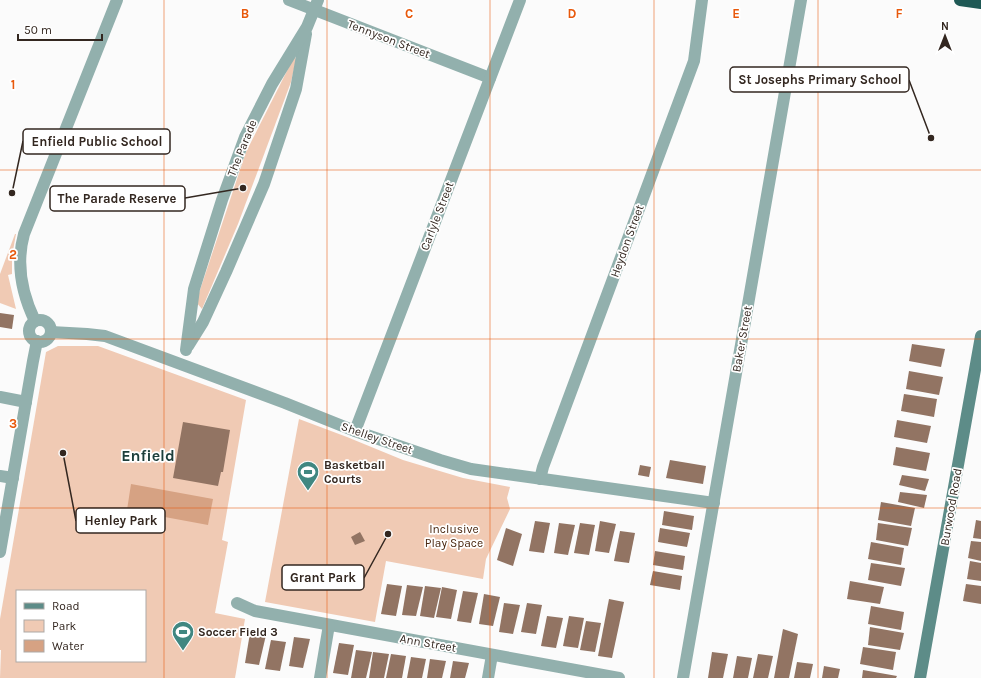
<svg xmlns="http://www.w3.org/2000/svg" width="981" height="678" font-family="Karla,sans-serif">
	<rect width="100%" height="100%" fill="#fbfbfb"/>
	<g fill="#f0cab4" fill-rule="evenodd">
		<path d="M295,55l1,5 -5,22 -53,142 -36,85 -6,-7 50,-150z"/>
		<path d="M15,234h1l-4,22v18l-4,1 8,34 -16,-6v-29z"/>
		<path d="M58,346h40l148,54 -24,140 6,2 -13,71 30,6 -10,59h-235l1,-28h-1v-31l46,-267zM17,591h128v70h-128z"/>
		<path d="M299,419l48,18 56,23 60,18 47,9 -3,11 3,11 -24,50 -3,20 -97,-18 -11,61 -110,-20z"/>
	</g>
	<path fill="#d6a283" d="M131,484l82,15 -5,26 -81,-15z"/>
	<g fill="#927463">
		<path d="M0,313l14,2 -2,14 -12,-2z"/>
		<path d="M912,344l33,5 -4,18 -32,-6z"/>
		<path d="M909,371l34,6 -4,18 -33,-6z"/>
		<path d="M904,394l33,5 -3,18 -33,-6z"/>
		<path d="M897,420l34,6 -4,17 -33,-6z"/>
		<path d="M183,422l47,8 -7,42h-2l-3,14 -45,-8z"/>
		<path d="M896,447l34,6 -4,18 -33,-6z"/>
		<path d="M670,460l36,6 -3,18 -37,-6z"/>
		<path d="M640,465l11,2 -2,10 -11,-2z"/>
		<path d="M902,475l27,4 -4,12 -26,-6z"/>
		<path d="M900,492l27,3 -3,13 -26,-6z"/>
		<path d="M881,502l34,6 -4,18 -33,-6z"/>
		<path d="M664,511l30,5 -2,14 -30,-5z"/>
		<path d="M976,520l5,1v18l-8,-1z"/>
		<path d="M535,521l15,2 -6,30 -15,-2z"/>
		<path d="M600,521l16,3 -7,29 -14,-2z"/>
		<path d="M559,523l16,2 -7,30 -14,-2z"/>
		<path d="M580,523l15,2 -6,30 -15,-2z"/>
		<path d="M878,523l34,5 -4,18 -32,-6z"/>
		<path d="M506,528l16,6 -9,32 -16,-6z"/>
		<path d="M660,528l30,5 -3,14 -29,-5z"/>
		<path d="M620,531l15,2 -6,30 -15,-2z"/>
		<path d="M360,532l5,9 -10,4 -4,-8z"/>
		<path d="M971,541l10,1v19l-13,-3z"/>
		<path d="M871,542l33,6 -3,17 -33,-6z"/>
		<path d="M655,551l30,5 -2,14 -30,-5z"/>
		<path d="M970,561l11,2v18l-14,-2z"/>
		<path d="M871,563l34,5 -4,18 -33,-6z"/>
		<path d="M653,571l29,5 -2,14 -30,-5z"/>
		<path d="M850,581l34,6 -4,17 -33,-5z"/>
		<path d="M387,584l15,2 -6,30 -15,-2z"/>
		<path d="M966,584l15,2v18l-18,-3z"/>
		<path d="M407,585l16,2 -7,29 -14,-1z"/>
		<path d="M425,586l16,2 -7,30 -14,-2z"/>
		<path d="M442,587l15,3 -6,29 -15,-2z"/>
		<path d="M463,591l15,2 -7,30 -14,-2z"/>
		<path d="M484,594l16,3 -7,29 -14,-2z"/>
		<path d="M609,599l15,3 -12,56 -14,-2z"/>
		<path d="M504,603l16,2 -7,29 -14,-2z"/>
		<path d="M527,603l15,2 -6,29 -15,-2z"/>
		<path d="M871,606l33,6 -3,18 -33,-6z"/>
		<path d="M547,616l16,2 -7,30 -15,-2z"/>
		<path d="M569,616l15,2 -6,30 -15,-2z"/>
		<path d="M586,621l15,2 -6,29 -15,-2z"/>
		<path d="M870,627l34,6 -4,17 -32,-5z"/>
		<path d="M783,629l15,5 -9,44h-15z"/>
		<path d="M250,633l16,2 -7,30 -14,-2z"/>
		<path d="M294,637l16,2 -7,29 -14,-2z"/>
		<path d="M271,640l15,2 -6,29 -15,-2z"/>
		<path d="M339,643l15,2 -6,30 -15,-2z"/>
		<path d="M863,647l33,5 -3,18 -33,-6z"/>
		<path d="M356,650l16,2 -6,26h-15z"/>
		<path d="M373,652l16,2 -5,24h-15z"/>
		<path d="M712,652l16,2 -5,24h-15z"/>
		<path d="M391,654l15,2 -4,22h-16z"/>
		<path d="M758,654l15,2 -5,22h-15z"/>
		<path d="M737,656l15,2 -4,20h-15z"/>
		<path d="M411,657l15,2 -4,19h-15z"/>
		<path d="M430,659l16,2 -4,17h-15z"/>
		<path d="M453,661l16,2 -4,15h-15z"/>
		<path d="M797,662l16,2 -3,14h-16z"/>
		<path d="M824,666l16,3 -2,9h-16z"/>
		<path d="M863,670l34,6 -1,2h-34z"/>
	</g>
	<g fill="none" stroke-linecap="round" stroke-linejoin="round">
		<g stroke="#92b0ad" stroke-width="12">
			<path d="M289,0l201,78"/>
			<circle cx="40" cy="331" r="11"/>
			<path d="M35,321c-13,-27 -19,-58 -11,-87l93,-234"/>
			<path d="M51,332l36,2 18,2 180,67 70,28 85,29 31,9 243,34"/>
			<path d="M188,346l15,-24 23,-50 38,-88 32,-95 10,-55"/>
			<path d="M186,350l8,-61 28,-89 23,-63 27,-53 35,-57 11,-27"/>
			<path d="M0,397l26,5"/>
			<path d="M355,431l165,-431"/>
			<path d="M0,476l13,2"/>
			<path d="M540,479l3,-12 151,-406 8,-61"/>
			<path d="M0,552l33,-191 4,-20"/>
			<path d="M237,603l18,8 364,67"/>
			<path d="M320,678l9,-53"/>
			<path d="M488,678l4,-23"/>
			<path d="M683,678l118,-678"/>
		</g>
		<path stroke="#5d8c88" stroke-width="12" d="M920,678l61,-342"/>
		<path stroke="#1f5955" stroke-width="12" d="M960,0l21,3"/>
	</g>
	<path fill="none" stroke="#e8590c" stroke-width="1" stroke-opacity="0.55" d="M164,0v678M327,0v678M490,0v678M654,0v678M818,0v678M0,170h981M0,339h981M0,508h981"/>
	<defs>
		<g id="stadium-pin" transform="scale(1.15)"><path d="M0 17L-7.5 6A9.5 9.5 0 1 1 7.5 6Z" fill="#408781" stroke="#fff"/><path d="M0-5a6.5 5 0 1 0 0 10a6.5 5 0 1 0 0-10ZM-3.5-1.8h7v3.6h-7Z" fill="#fff"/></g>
	</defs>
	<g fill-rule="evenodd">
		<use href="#stadium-pin" x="308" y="472"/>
		<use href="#stadium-pin" x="183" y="632"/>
	</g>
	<g text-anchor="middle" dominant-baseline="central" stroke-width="3.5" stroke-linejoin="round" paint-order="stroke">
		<g font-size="12" fill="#332720" stroke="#fff">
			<text transform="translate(389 39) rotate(21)">Tennyson Street</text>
			<text transform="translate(242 148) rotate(-68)">The Parade</text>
			<text transform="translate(437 216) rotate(-69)">Carlyle Street</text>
			<text transform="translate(627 241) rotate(-70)">Heydon Street</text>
			<text transform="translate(742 339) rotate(-80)">Baker Street</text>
			<text transform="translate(377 438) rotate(19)">Shelley Street</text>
			<text transform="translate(951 507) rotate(-80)">Burwood Road</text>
			<text transform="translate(428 643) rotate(10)">Ann Street</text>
		</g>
		<g font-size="12" font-weight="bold" fill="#332720" stroke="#fff" text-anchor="start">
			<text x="324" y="465">Basketball<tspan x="324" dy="14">Courts</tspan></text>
			<text x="198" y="632">Soccer Field 3</text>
		</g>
		<g font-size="12" fill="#48250d" stroke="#fff">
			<text x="454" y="529">Inclusive<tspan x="454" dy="14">Play Space</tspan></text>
		</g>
		<g font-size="16" font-weight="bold" fill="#1c3e3b" stroke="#fff">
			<text x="148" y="455">Enfield</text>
		</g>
	</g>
	<g font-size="13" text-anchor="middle" font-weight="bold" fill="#e8590c" stroke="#fff" stroke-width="3.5" stroke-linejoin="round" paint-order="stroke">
		<text x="245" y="18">B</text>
		<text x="409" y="18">C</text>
		<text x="572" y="18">D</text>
		<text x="736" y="18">E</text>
		<text x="899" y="18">F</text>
		<text x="13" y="89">1</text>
		<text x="13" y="259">2</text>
		<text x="13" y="428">3</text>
	</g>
	<path fill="none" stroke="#332720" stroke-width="1.5" d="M931 138L909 80M12 193L23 141M243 188L185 198M63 453L76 521M388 534L364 578"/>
	<g fill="#332720" stroke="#fff" stroke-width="1.5">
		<circle cx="931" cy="138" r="4"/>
		<circle cx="12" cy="193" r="4"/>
		<circle cx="243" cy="188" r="4"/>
		<circle cx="63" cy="453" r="4"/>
		<circle cx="388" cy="534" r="4"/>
	</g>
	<g fill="#fff" stroke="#332720" stroke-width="1.5">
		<rect x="730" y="67" width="179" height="25" rx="4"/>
		<rect x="23" y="129" width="147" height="25" rx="4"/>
		<rect x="50" y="186" width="135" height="25" rx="4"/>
		<rect x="76" y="508" width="89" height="25" rx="4"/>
		<rect x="282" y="565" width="82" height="25" rx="4"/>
	</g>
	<g font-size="13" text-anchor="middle" font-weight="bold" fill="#332720">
		<text x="820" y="84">St Josephs Primary School</text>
		<text x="97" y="146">Enfield Public School</text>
		<text x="117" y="203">The Parade Reserve</text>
		<text x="121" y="525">Henley Park</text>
		<text x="323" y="582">Grant Park</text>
	</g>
	<rect x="16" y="590" width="130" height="72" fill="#ffffff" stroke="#ada9a6"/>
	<rect x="24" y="603" width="20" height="6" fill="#5d8c88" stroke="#ada9a6"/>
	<text x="52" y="610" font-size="12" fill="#332720">Road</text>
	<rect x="24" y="620" width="20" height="12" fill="#f0cab4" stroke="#ada9a6"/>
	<text x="52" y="630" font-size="12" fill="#332720">Park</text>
	<rect x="24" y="640" width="20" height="12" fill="#d6a283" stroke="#ada9a6"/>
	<text x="52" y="650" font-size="12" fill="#332720">Water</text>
	<g transform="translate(945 36)" stroke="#ffffff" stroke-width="3" paint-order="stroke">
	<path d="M0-3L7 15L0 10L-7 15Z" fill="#332720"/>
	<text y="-6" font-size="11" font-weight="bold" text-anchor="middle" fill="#332720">N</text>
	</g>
	<path d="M18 34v6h84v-6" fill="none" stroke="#332720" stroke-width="2"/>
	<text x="24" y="34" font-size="12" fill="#332720" stroke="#ffffff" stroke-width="3" paint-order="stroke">50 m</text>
</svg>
